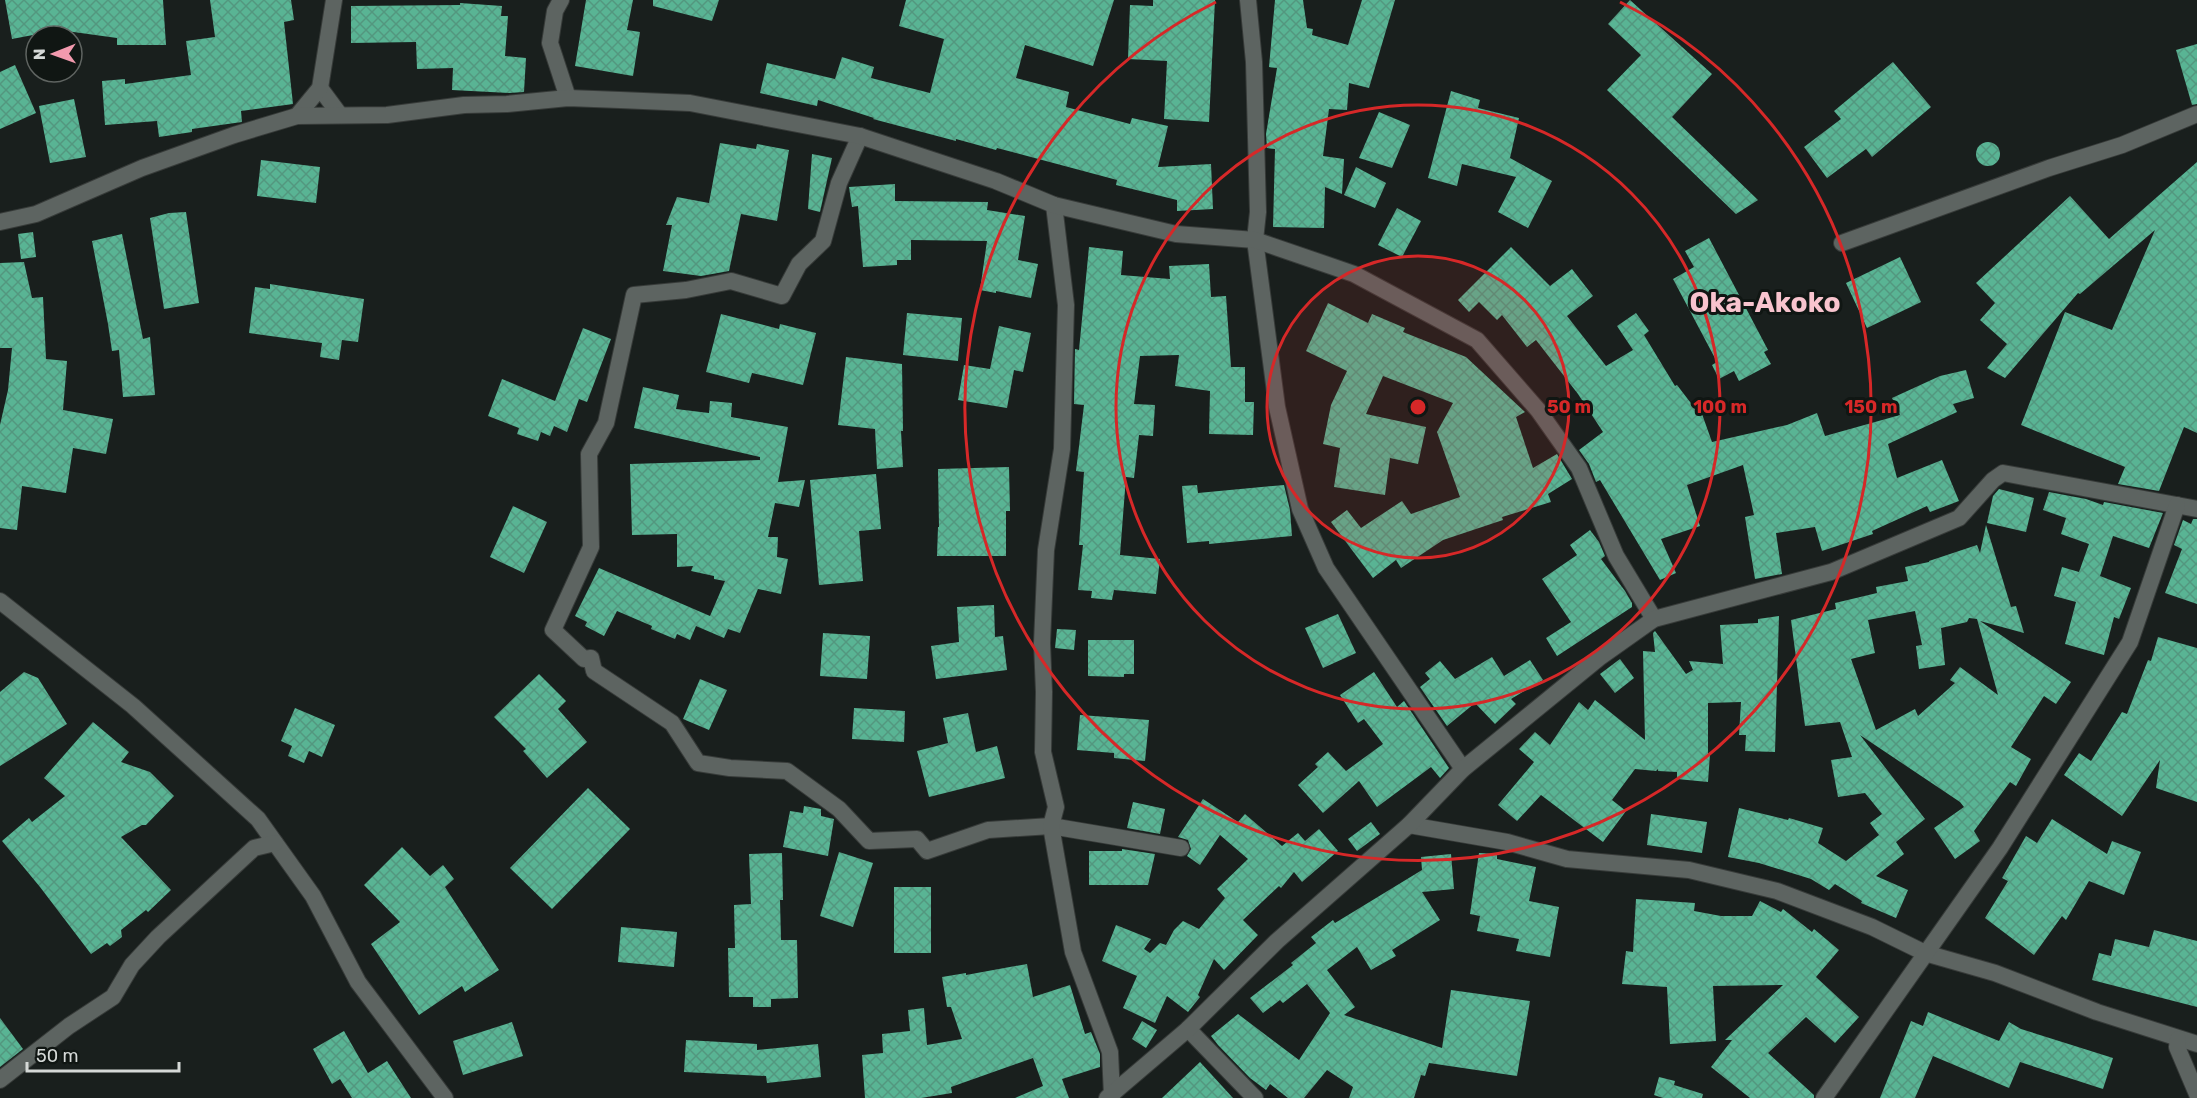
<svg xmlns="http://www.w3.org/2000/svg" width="2197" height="1098" font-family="Rubik,sans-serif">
	<defs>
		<pattern id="building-cross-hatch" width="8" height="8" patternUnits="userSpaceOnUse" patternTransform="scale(1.5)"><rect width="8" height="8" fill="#59b494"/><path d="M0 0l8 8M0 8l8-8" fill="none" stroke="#53977f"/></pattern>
	</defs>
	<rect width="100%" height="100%" fill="#191f1d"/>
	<g fill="url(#building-cross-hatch)" fill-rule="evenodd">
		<path d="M5,0h158l3,45h-49v-7l-58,-8 -47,9z"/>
		<path d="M210,0h81l3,20 -10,2 9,82 -52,7 1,11 -50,7v3l-33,5 -2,-16 -52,4 -3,-44 23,-2v5l66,-9 -5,-34 29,-4z"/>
		<path d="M586,0h47l-6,30 13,2 -7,44 -58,-10z"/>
		<path d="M653,0h66l-7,21 -59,-15z"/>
		<path d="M906,0h208l-21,66 -68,-21 -9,33 53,14 -3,15 64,17 2,-6 36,8 -10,41 53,-3 2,45 -36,2v-11l-61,-15 1,-5 -120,-32 -1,2 -40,-11v2l-83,-22 1,-1 -56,-18 -1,6 -57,-13 7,-30 68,16 7,-22 32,10 -3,11 59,15 14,-54 -45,-13z"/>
		<path d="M1153,0h62l-6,122 -45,-3 3,-58 -39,-2 2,-54 23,1z"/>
		<path d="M1275,0h28l4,28 6,1 -1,6 36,10 14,-45h33l-26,88 -20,-5 -2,27 -18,-1 -6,47 21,3 -2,35 -17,-7 -1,41 -51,-1 2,-78 -8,-1 -1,-14 11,-66 -8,-1z"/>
		<path d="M1630,0l82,74 -40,43 86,83 -22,14 -129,-124 34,-35 -33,-31z"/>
		<path d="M460,3l42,3 -1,10h7l-3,40 21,2 -2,34 -15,1 -57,-3 1,-22 -36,1 -1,-27 -65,1v-37l109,-1z"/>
		<path d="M2197,44v60l-5,1 -16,-55z"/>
		<path d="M1893,62l38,45 -59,50 -6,-8 -39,29 -23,-31 37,-28 -7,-8z"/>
		<path d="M15,65l21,48 -36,16v-57z"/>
		<path d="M1451,91l29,9 -2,8 41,10 -9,40 42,23 -24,47 -30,-16 18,-35 -54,-13 -5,22 -29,-8z"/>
		<path d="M74,99l12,58 -36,6 -11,-57z"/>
		<path d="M1379,112l31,13 -18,43 -33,-10z"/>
		<circle cx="1988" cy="154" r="12"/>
		<path d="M720,143l36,6 1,-5 32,6 -12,71 -36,-7 -12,57 -28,5 -38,-5 9,-46h-6l11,-28 32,6z"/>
		<path d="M812,154l20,4 -12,54 -12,-3z"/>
		<path d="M261,160l59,7 -4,36 -59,-7z"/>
		<path d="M2197,162v271l-13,-6 -25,64 -41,-7 7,-17 -104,-42 44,-113 47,18 43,-100 -75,64 -2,-1 -73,85 -18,-10 20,-24 -27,-24 15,-17 -19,-20 94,-87 39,43z"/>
		<path d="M1356,167l30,16 -11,25 -31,-13z"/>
		<path d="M895,184v17l93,1 -1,8 38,6 -7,44 20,4 -7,34 -35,-7v2l-16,-3 7,-49 -76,-1v20h-14v5l-34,2 -5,-61 -6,1 -3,-20z"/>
		<path d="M1397,208l24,13 -19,36 -24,-12z"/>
		<path d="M186,212l13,91 -35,6 -14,-91 19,-5z"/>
		<path d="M33,232l3,25 -15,2 -3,-25z"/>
		<path d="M122,234l21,105 7,-2 5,58 -32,2 -4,-47 -7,1 -4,-27 -16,-83z"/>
		<path d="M1709,238l59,112 -4,2 7,12 -32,17 -5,-10 -15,8 -7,-14 5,-3 -44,-83 21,-12 -9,-16z"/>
		<path d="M1089,247l34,4 -2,24 49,4 -1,-13 40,-2 2,33 15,-1 5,71h14v35h9l-1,33 -44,-1 1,-43 -35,-5 4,-31 -39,1 -6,48 21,1 -2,31 -14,-1 -5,43 -8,-1 -6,78 40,4 -4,35 -42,-4 -2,10 -21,-2 1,-7 -14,-1 5,-45h-4l5,-73 -8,-1 8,-66 -10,-1 1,-55 4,1z"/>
		<path d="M1511,247l39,39 22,-17 21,27 -26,20 39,50 27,-16 -16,-24 19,-13 13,18 -5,4 31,51 2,-1 23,30 2,-1 10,28 75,-17 30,-12 8,23 75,-21 -8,-17 48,-22 26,-6 8,28 -21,6 4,8 -69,32 9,34 45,-18 17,41 -29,11 -3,-6 -55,25 1,3 -51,17 -7,-24 -39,6 6,41 -27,5 -10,-62 9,-2 -11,-50 -56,20 13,41 -39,13 15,34 -16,7 -60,-100 -4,2 -7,-18 -10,-14 24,-18 -25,-38 -42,-54 -9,7 -25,-32 -5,5 -18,-18 -10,10 -11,-12z"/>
		<path d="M1900,257l21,45 -54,26 -21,-45z"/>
		<path d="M24,262l8,36 11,-1 3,62 21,2 -4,49 50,9 -7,35 -33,-6 -7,45 -44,-7 -5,44 -17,-2v-103l8,-35 4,-42h-12v-85z"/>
		<path d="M270,284l94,15 -6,43 -16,-2 -3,20 -19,-3 2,-14 -73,-10 6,-46 15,2z"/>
		<path d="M1328,303l40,20 4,-9 33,14 -2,4 63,25 59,55 -9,5 17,51 24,-14 15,25 -24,15 3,8 -49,15 1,3 -60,20 -42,28 -5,-8 -23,18 -42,-56 16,-12 14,18 41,-27 9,13 49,-17 -23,-65 16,-29 -70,-27 -17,38 60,13 -8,37 -28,-6 -5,37 -51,-8 6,-39 -17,-4 8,-39 16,-34 -41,-20z"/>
		<path d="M907,313l55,5 -4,43 -55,-6z"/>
		<path d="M721,314l58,15 1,-5 36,9 -13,52 -51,-12 -3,10 -43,-11z"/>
		<path d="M999,326l32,7 -8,39 -9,-2 -7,38 -49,-8 6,-35 26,4z"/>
		<path d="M583,328l28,11 -24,63 -8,-3 -12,33 -13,-6 -4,10 -9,-4 -3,9 -21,-7 2,-6 -31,-12 14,-37 53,22z"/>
		<path d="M846,357l56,7 1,67h-2l2,36 -26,2 -2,-40 -37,-4z"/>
		<path d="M643,387l36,8 -3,14 33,4 1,-12 22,2 -1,14 57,10 -10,55 27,-2 -6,27 -24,-4 -7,34h10l-1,20 11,2 -7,35 -23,-5 -18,44 -12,-4 -4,9 -28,-12 -6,14 -13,-6 -2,5 -24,-10 1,-3 -35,-15 -13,25 -19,-10 2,-4 -12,-6 24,-48 111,48 15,-35 -11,-2v-3l-23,-5 2,-5 -16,1v-33l-45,1 -2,-71 130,-4v-3l-126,-29z"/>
		<path d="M1009,467l1,44h-4v45h-69l1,-29h1l-1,-58z"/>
		<path d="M876,474l5,55 -22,2 4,50 -44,4 -9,-105z"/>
		<path d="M1197,485l1,8 86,-8 6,25 2,26 -83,8v-3l-22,2 -5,-57z"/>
		<path d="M1999,489l35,9 -8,34 -39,-9 6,-27z"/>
		<path d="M2049,492l37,7 17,6 1,-3 59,11 -14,35 -36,-12 -13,40 31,12 -12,31 -5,-2 -10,38 -39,-11 11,-42 -22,-6 8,-29 17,5 10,-28 -28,-10 5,-16 -23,-8z"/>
		<path d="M513,506l34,16 -23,51 -34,-16z"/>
		<path d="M2193,519h4v85l-32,-11 17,-44 -8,-4 9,-25 8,4z"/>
		<path d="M1986,525l25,82 5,-1 8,27 -44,-12 91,61 -15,22 -12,-8 -33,51 20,12 -15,27 -6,-4 -36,49 6,10 -25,18 -21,-31 30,-21 -4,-5 -100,-67 65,84 -29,23 8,12 -28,22 32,14 -12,28 -35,-15 1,-2 -27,-17 -6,6 -18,-11 -52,-16 -31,-6 11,-49 49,12 1,-2 34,10 -5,15 28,18 33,-26 -9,-12 12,-9 -17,-21 -27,4 -7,-37 21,-3 -12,-35 -35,4 -14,-106 45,-11 -1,-6 42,-10 -1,-6 32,-6 -3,-14 24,-5v-1l48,-16 3,8zM1915,611l7,34 -6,1 3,23 26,-4 -4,-37 26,-6 2,-4 8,1 21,76 -38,-28 -10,13 5,3 -37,33 -3,-7 -39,21 -25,-71 24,-6 -7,-33z"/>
		<path d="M1590,530l9,12 6,14 -4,3 24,32 7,12v4l-75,49 -11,-18 25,-16 -29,-43 35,-24 -7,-10z"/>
		<path d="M994,605l1,32 8,-1 4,34 -71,9 -5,-33 28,-4 -2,-35z"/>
		<path d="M1338,614l18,39 -33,15 -18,-40z"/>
		<path d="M1779,616l-4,136 -30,-1 1,-16h-7l2,-33 -33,1v51h2l-2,28 -31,-3v-7l-19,-1v-2l-2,2 -21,-2 -23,31 14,11 -23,31 -62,-47 -24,26 -19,-16 36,-43 -15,-13 16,-17 15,13 29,-43 9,8 7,-10 50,40 -2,-89 12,1 -2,-19 2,-2 31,43 7,-4 -4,-9 34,3 -3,-39 38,-2v-4z"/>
		<path d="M1057,629l19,1 -2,20 -19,-2z"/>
		<path d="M823,633l47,3 -3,43 -47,-3z"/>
		<path d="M2158,637l39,11v154l-41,-14 4,-28 -38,56 -58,-41 15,-22 12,8 31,-49 5,2 21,-54 3,1z"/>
		<path d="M1088,640h46v34h-10v3l-36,-1z"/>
		<path d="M1492,657l12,19 26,-16 13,20 -32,19 5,5 -21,20 -20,-21 -28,23 -27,-39 10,-8 -5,-6 15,-12 15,18z"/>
		<path d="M1620,659l14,19 -19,15 -15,-19z"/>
		<path d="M24,672l14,6 29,46 -67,42v-74z"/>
		<path d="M1374,672l23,35 7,-6 45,67 -9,10 -9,-11 -54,40 -18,-26 -36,32 -25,-28 20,-18 -3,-3 13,-12 18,19 37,-27 -19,-25 -6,4 -18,-28z"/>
		<path d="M539,674l27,27 -8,8 29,33 -40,36 -24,-27 3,-2 -32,-32z"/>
		<path d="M700,679l27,11 -18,40 -26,-11z"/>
		<path d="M295,708l40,17 -13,32 -13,-6 -5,12 -16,-7 4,-10 -11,-5z"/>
		<path d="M854,708l51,3 -1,31 -52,-3z"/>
		<path d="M968,713l8,39 21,-6 8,32 -76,19 -12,-46 31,-8 -5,-25z"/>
		<path d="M1080,715l69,5 -4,41 -31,-3v-5l-37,-3z"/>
		<path d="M93,722l36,30 -8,10 29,10 24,24 -28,29h-4l-21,12 50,53 -23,22 -2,-2 -25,20 1,7 -12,9 -3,-3 -16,11 -51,-67 -38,-46 27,-23 3,4 33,-26 -21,-18z"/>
		<path d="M588,788l42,41 -78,80 -42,-41z"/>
		<path d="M1203,799l35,23 7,-8 37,32 16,-13 7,8 14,-12 19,22 -36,31 -8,-10 -13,16 -2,-2 -36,34 15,15 -34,35 -10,-11 -16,36 2,2 -12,15 -21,-16 -12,27 -32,-15 14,-32 -35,-15 14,-36 35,14 -7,10 6,4 10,-10 6,2 8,-15 9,-9 16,8 26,-31 -8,-9 31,-30 -28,-24 -20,30 -13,-9 4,-7 -3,-9 -10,-3z"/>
		<path d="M1133,802l32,7 -5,25 -33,-6z"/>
		<path d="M804,806l17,3v7l13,3 -6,37 -45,-9 7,-36 13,2z"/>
		<path d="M1651,814l56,8 -5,31 -55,-8z"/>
		<path d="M2052,819l55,35 5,-13 29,11 -17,43 -35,-14 -23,39 -4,-4 -28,39 -49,-37 23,-37 -6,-3 24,-42 11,7z"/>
		<path d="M1371,822l9,12 -23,17 -9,-12z"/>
		<path d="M402,847l28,29 13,-11 11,14 -9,8 54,83 -34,22 -3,-6 -43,29 -48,-71 29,-22 -36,-37z"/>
		<path d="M1122,849l33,5 -7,31h-59v-34h33z"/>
		<path d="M839,852l34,11 -20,64 -33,-11z"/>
		<path d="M782,853l1,47h-3l1,40h16l1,58 -27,1v8h-18v-10h-24l-1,-49h7l-1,-43 17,-1 -2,-50z"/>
		<path d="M1479,853l18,1v5l39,8 -7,34 30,6 -9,50 -34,-6 3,-12 -42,-8 3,-15 -10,-2z"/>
		<path d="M1451,854l3,35 -32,3 18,28 -48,30 4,6 -25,14 -14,-23 -30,23 28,37 -11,8 98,33 9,-58 79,11 -13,75 -88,-13 -4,13 -4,-1 -7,23h-65l4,-11 -26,-17 -23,28h-16l-18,-14 -4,6 -16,-12 -32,-33 -7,-9 27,-22 61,46 31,-47 -23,-29 -24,19 -3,-3 -17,13 -13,-15 43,-33 -2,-2 25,-20 -5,-6 22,-17 2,3 87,-53 -1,-13z"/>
		<rect x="894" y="887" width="37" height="66"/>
		<path d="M1636,899l59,4 -1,8 27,5h31l8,-15 21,11 2,-3 29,23 2,-3 25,21 -23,27 43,40 -24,26 -29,-26 -38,36 46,42v3h-64l-39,-31 21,-27h-7l58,-55 -70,1 3,55 -46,3 -3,-57 -45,-3 4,-33 7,1z"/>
		<path d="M621,927l56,5 -3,35 -56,-5z"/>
		<path d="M2154,930l43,11v66l-105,-27 7,-27 12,3 4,-17 34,8z"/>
		<path d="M1027,964l6,33 37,-12 15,49 6,-2 9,22v13l-38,12 7,19h-54l28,-12 -10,-28 -82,29 1,6 -31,5h-56l-3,-43 21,-2 -1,-19 28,-3 -2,-21 16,-2 3,37 35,-6 -11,-32h-4l-5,-30 24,-4v2z"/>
		<path d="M1928,1012l71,29 10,-19 12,7 92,29 -10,31 -83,-27 -11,26 -76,-32 -18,42h-35l31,-77 12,5z"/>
		<path d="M0,1018l23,31 -23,18z"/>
		<path d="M1142,1021l15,9 -11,18 -14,-9z"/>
		<path d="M512,1022l11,34 -60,19 -10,-34z"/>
		<path d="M344,1031l24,42 19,-12 24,37h-59l-12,-19 -8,5 -19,-35z"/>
		<path d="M686,1040l71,4v6l61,-6 3,33 -54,6 -1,-7 -82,-4z"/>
		<path d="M1200,1062l33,36h-71z"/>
		<path d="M1659,1077l16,4 -1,4 29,9 -1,4h-39l-9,-3z"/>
	</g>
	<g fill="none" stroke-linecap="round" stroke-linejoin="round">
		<g stroke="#373b39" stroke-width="18">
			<g id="street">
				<path d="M561,0l-6,11 -5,32 18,55"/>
				<path d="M1248,0l6,62 4,150 -3,28 22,167 23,102 26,59 137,201"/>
				<path d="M320,88l20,27"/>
				<path d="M297,116l23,-28 14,-88"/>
				<path d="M860,136l-21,47 -16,58 -24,23 -17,32 -51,-15 -45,9 -52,5 -28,128 -17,31 2,93 -38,83 31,29 7,-1 3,13 78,52 26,40 32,5 57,3 52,38 30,32 48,-2 10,12 61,-21 63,-4 130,22"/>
				<path d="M1054,205l12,100 -4,144 -16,101 -4,93 2,49 -1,60 13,55 -5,19 22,126 37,100 2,44"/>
				<path d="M0,222l36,-8 106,-46 92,-33 63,-19 90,-1 77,-10 43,-1 61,-6 52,2 70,3 170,33 136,45 58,24 122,29 79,6 99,34 123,66 61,70 41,58 37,88 38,63"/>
				<path d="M1842,243l207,-75 73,-23 75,-31"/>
				<path d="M0,601l133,105 125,113 55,77 45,86 87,116"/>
				<path d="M1409,825l98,17 60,17 122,11 88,21 95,36 53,26 70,20 102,39 100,32"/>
				<path d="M1188,1029l67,69"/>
				<path d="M2178,1039l-1,8 20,47"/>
				<path d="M0,1080l69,-54 44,-29 19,-32 26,-28 96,-89 21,-5"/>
				<path d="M1107,1098l81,-69 89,-88 132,-116 54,-56 136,-111 55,-39 177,-47 128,-54 34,-38 10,-7 194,36"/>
				<path d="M1824,1098l176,-250 130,-206 47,-137"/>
			</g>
		</g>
		<use href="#street" stroke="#5d6461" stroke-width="16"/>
	</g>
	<circle cx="1418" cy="407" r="151" fill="#d62828" fill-opacity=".12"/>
	<g fill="none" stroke="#d62828" stroke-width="3">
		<circle cx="1418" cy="407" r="151"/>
		<circle cx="1418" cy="407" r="302"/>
		<path d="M1620 2A453 453 0 1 1 1216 2"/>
	</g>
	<g text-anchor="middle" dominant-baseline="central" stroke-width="6" stroke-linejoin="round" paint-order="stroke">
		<g font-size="28" font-weight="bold" fill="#f8c4ce" stroke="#101613">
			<text x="1765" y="302">Oka-Akoko</text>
		</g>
	</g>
	<circle cx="1418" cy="407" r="9" fill="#d62828" stroke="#101613" stroke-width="3"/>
	<g font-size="18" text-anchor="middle" font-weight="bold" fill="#d62828" stroke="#101613" stroke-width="6" stroke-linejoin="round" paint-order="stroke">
		<text x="1569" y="413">50 m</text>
		<text x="1720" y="413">100 m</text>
		<text x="1871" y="413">150 m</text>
	</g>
	<g transform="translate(54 54) rotate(269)"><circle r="28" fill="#101613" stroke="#5f6461" stroke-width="1.5"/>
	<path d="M0-4.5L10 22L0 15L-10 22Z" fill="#f29aae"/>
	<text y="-9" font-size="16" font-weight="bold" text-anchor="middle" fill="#d5d9d7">N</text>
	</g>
	<path d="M27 1062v9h152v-9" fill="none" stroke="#d5d9d7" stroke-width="3"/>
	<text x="36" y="1062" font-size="18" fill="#d5d9d7" stroke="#101613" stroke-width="4.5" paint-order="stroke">50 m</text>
</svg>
